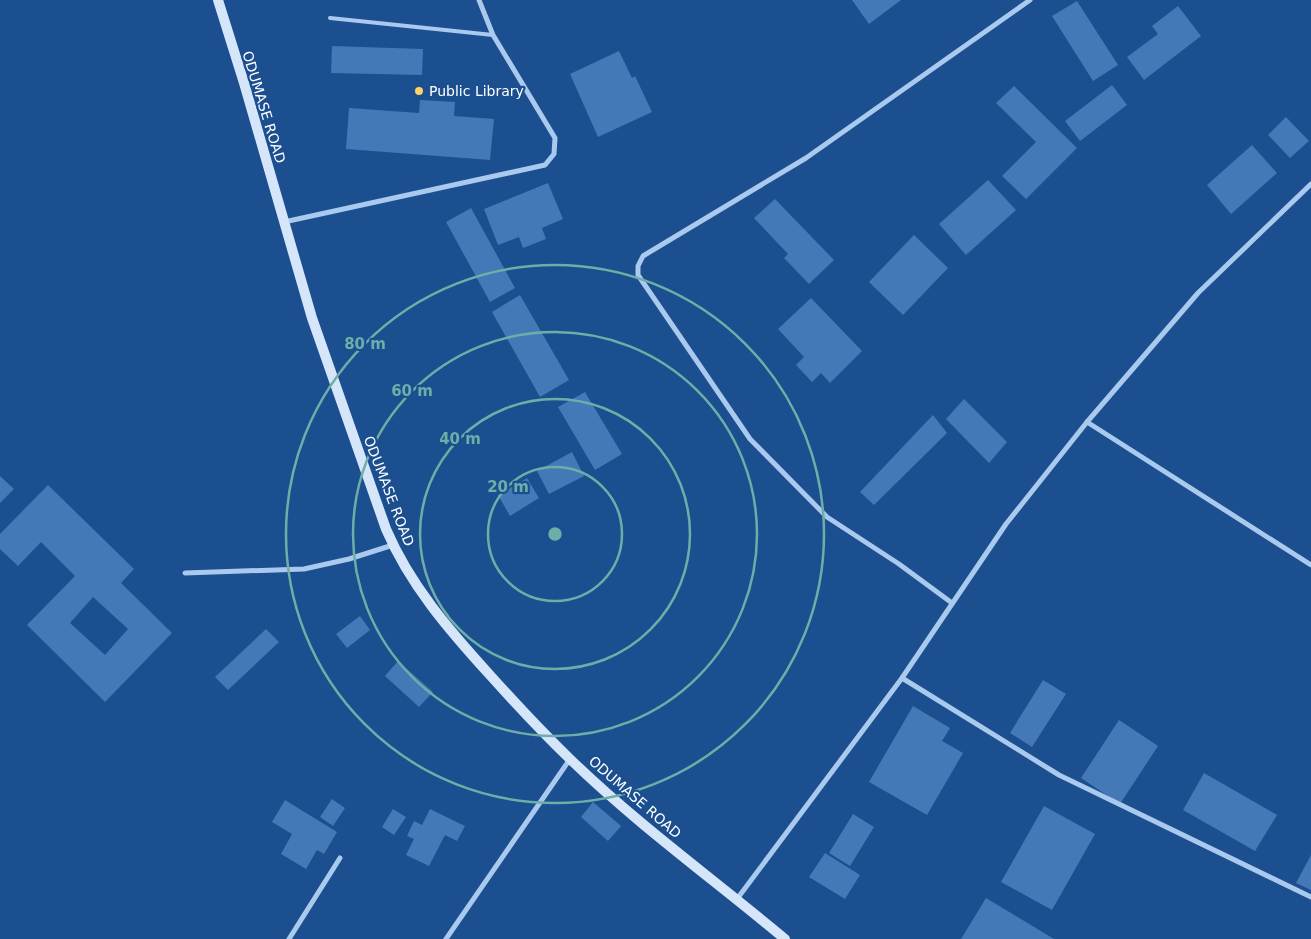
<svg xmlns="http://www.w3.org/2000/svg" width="1311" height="939" font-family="'DejaVu Sans',sans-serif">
	<rect width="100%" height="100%" fill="#1b4f8f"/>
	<g fill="#4478b7" fill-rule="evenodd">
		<path d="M852,0h49l-32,24z"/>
		<path d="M1077,1l41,64 -25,16 -41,-65z"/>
		<path d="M1178,6l23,30 -57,44 -17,-23 31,-23 -6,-8z"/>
		<path d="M332,46l91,3 -1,26 -91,-2z"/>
		<path d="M619,51l13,27 3,-2 17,36 -54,25 -28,-63z"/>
		<path d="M1112,85l15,20 -47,36 -15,-20z"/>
		<path d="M1014,86l63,62 -51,51 -24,-23 34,-34 -40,-39z"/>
		<path d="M420,100l35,2 -1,14 40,3 -4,41 -144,-11 3,-41 70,5z"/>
		<path d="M1286,117l23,24 -19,17 -22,-23z"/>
		<path d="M1252,145l25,28 -46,41 -24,-29z"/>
		<path d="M988,180l28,30 -50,45 -27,-31z"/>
		<path d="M548,183l15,36 -21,9 4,11 -23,9 -4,-11 -21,8 -14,-36z"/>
		<path d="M775,199l59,61 -25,24 -25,-26 4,-4 -34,-36z"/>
		<path d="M471,208l44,80 -25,14 -44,-80z"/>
		<path d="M914,235l34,33 -45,47 -34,-33z"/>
		<path d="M520,295l49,85 -29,17 -48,-85z"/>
		<path d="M811,298l51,53 -32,32 -9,-10 -9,9 -16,-17 8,-8 -26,-28z"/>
		<path d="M585,392l37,62 -27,16 -37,-63z"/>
		<path d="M964,399l43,43 -18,21 -43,-44z"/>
		<path d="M933,415l14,18 -73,72 -14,-13z"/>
		<path d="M572,452l12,24 -35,18 -12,-23z"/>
		<path d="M0,476l14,13 -14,14z"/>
		<path d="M527,478l12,20 -29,18 -12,-21z"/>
		<path d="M48,485l86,84 -13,14 51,50 -67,69 -78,-77 48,-49 -34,-34 -23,24 -18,-17v-15zM93,597l35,32 -23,26 -35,-32z"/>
		<path d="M360,616l10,14 -23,18 -11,-14z"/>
		<path d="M266,629l13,13 -51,48 -13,-13z"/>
		<path d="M398,661l35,31 -14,15 -34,-31z"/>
		<path d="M1043,680l23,14 -34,53 -22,-14z"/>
		<path d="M913,706l37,22 -8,13 21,12 -36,62 -58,-33z"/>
		<path d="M1119,720l39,26 -38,58 -39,-26z"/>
		<path d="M1204,773l73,42 -22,36 -72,-41z"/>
		<path d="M332,799l13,9 -12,18 -13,-9z"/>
		<path d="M285,800l52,32 -13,22 -7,-4 -11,19 -25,-15 11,-20 -20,-12z"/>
		<path d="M593,802l28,24 -13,15 -27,-24z"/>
		<path d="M1044,806l51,28 -43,76 -51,-28z"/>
		<path d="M393,809l13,8 -12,18 -12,-8z"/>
		<path d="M430,809l35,17 -8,15 -12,-6 -16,31 -23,-11 8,-16 -7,-3 7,-15 8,4z"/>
		<path d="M853,814l21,13 -24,39 -21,-13z"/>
		<path d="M825,853l35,22 -15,24 -36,-22z"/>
		<path d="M1311,855v35l-15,-7z"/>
		<path d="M986,898l68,41h-93z"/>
	</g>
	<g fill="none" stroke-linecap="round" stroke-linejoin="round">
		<path stroke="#a9c9ee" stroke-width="4" d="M330,18l163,17"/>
		<g stroke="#a9c9ee" stroke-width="5">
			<path d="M284,222l261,-57 9,-11 1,-16 -62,-103 -14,-35"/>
			<path d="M1087,422l224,143"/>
			<path d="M185,573l119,-4 45,-10 44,-14"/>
			<path d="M952,603l-53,-39 -72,-47 -77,-78 -112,-164v-9l5,-10 163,-98 224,-158"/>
			<path d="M902,678l157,97 252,122"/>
			<path d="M737,899l165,-221 104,-154 81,-102 111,-129 113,-109"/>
			<path d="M289,939l51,-81"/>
			<path d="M446,939l124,-180"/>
		</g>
		<path stroke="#d6e6fa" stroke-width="10" d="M218,0l26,83 68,235 74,211c24,56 63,101 103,145 26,29 53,58 81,85 67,65 143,120 215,180"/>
	</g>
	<g fill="none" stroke="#6fada8" stroke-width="2.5">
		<circle cx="555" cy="534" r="67"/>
		<circle cx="555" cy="534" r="135"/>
		<circle cx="555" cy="534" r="202"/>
		<circle cx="555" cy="534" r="269"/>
	</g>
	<circle fill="#ffd166" stroke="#1b4f8f" stroke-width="2" cx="419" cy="91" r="5"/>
	<g text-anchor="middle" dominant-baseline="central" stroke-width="4.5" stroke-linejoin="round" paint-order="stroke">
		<g font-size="14" fill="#fff" stroke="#1b4f8f" text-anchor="start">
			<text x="429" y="91">Public Library</text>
		</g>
		<g font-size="14" fill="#fff" stroke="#1b4f8f">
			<text transform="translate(264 107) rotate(73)">ODUMASE ROAD</text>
			<text transform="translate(389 491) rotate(69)">ODUMASE ROAD</text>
			<text transform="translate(635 797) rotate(41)">ODUMASE ROAD</text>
		</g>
	</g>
	<circle cx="555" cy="534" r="8" fill="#6fada8" stroke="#1b4f8f" stroke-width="2.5"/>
	<g font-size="15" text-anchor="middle" font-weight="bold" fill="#6fada8" stroke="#1b4f8f" stroke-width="4.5" stroke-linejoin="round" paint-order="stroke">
		<text x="365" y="349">80 m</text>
		<text x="412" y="396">60 m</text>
		<text x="460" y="444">40 m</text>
		<text x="508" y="492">20 m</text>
	</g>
</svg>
